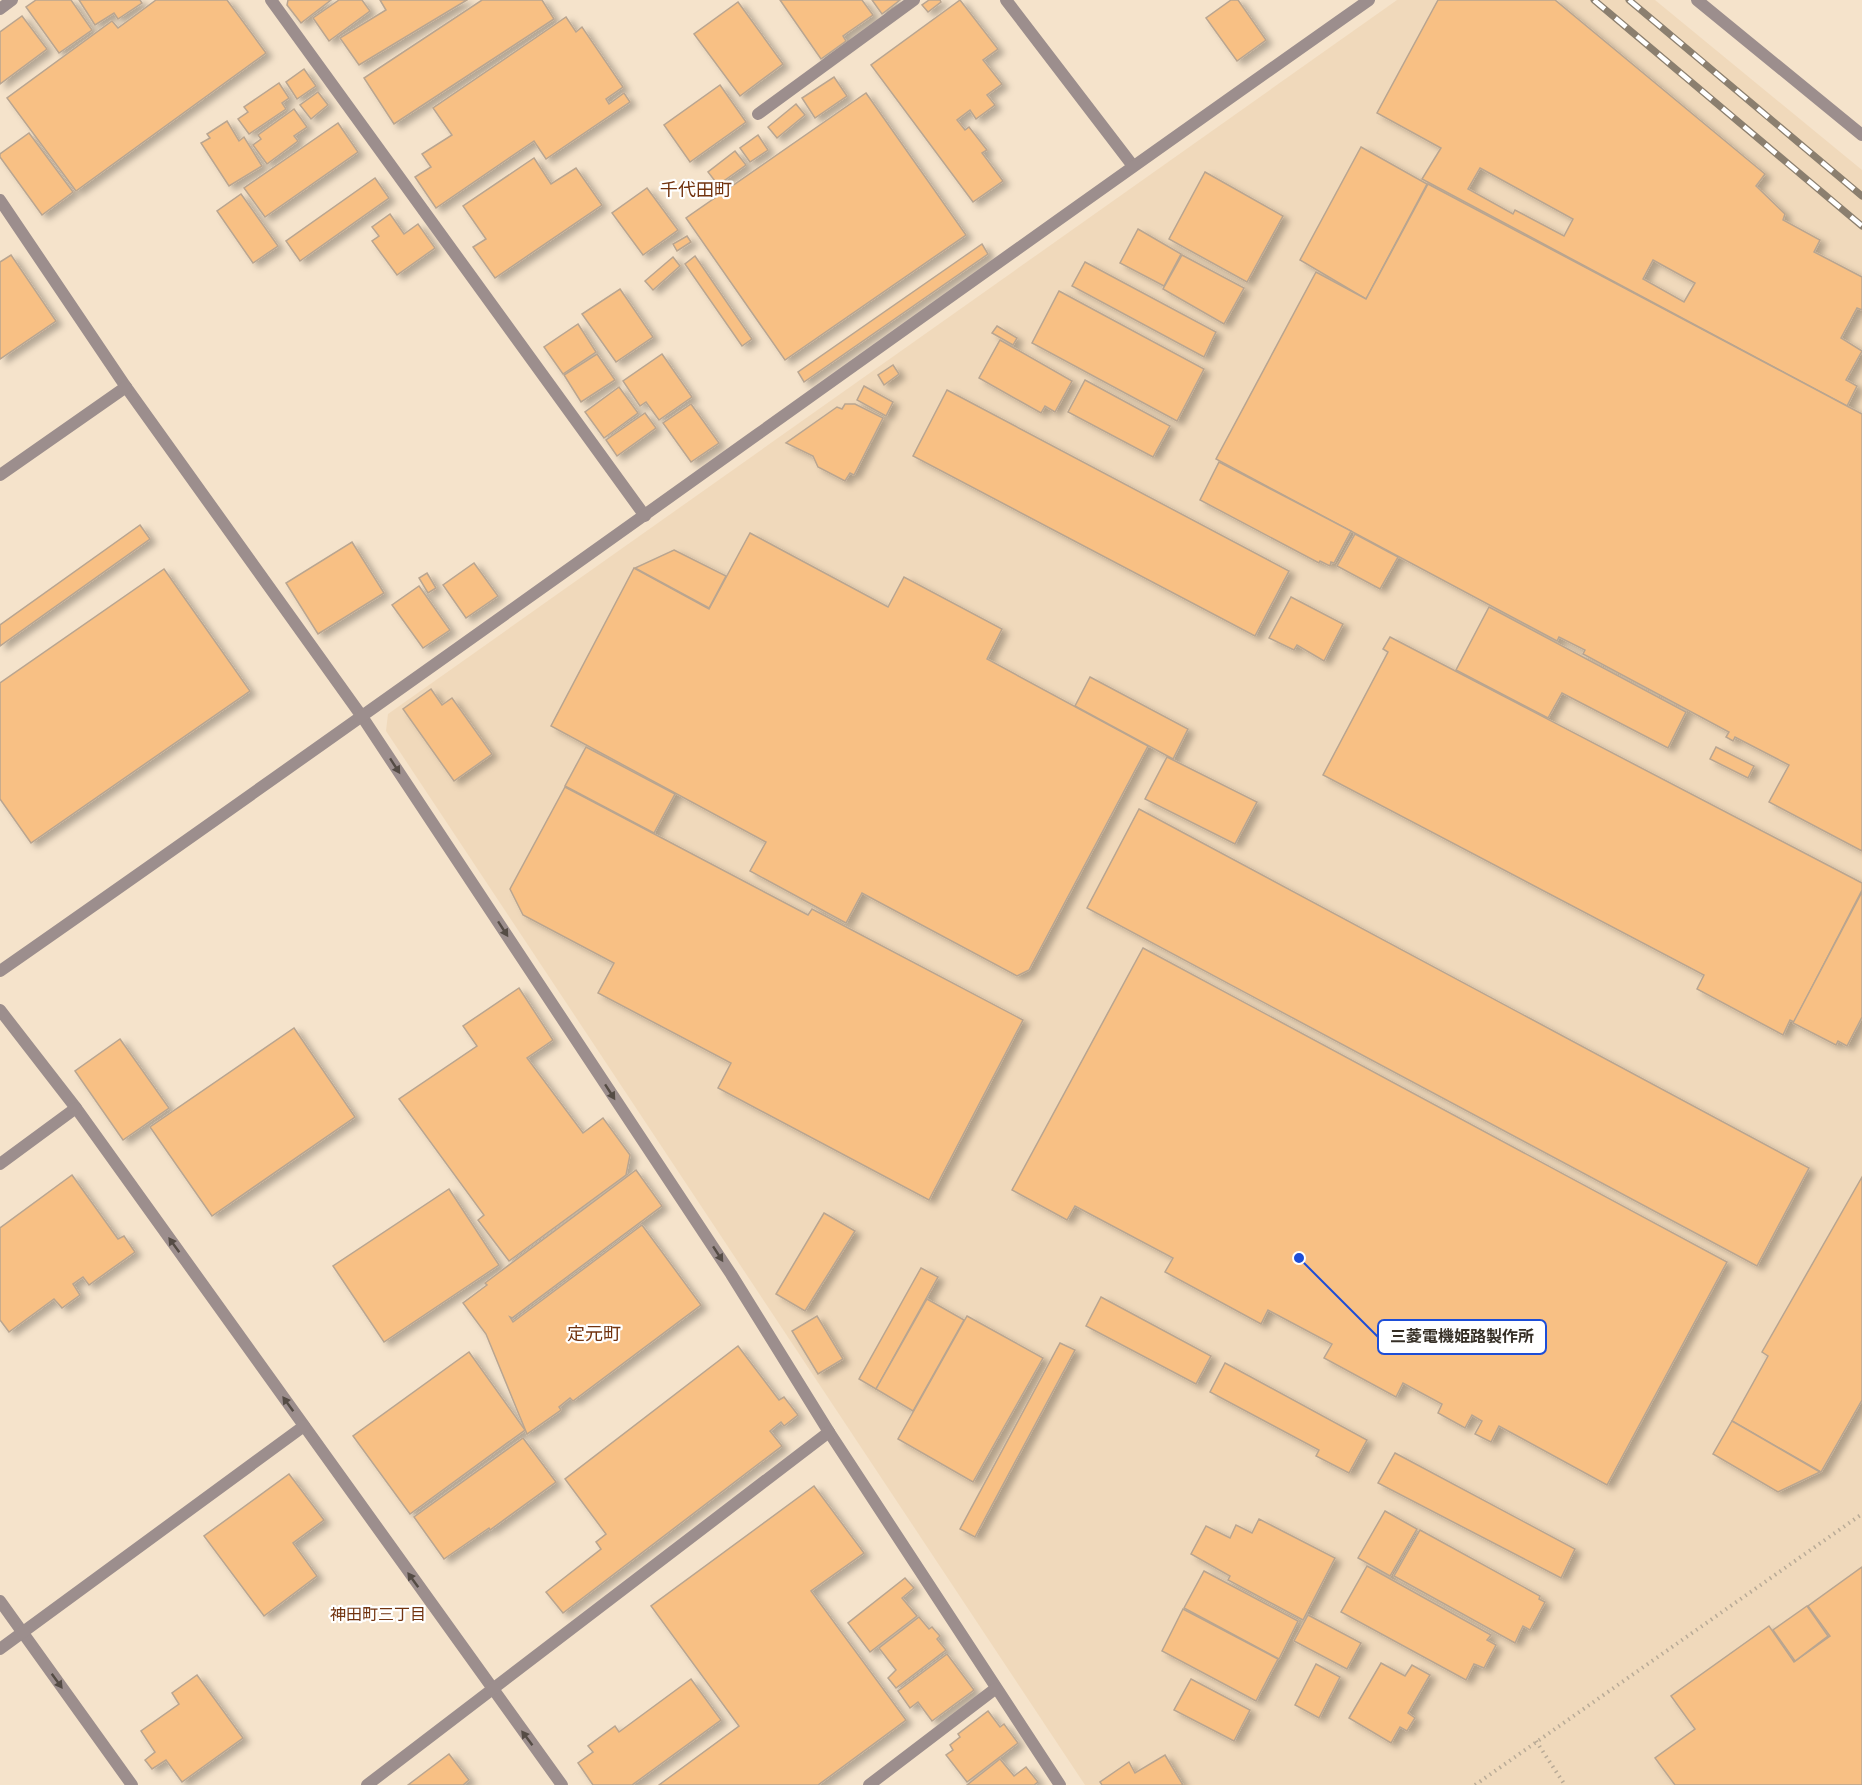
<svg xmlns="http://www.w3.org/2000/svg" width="1862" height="1785" font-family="'Golos Text','Noto Sans JP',sans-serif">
	<defs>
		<filter id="shadow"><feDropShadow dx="6" dy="4" stdDeviation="3" flood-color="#0004"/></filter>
	</defs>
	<rect width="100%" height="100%" fill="#f5e3cb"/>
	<path fill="#f0d9bb" d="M1397,0h258l207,170v1615h-777l-699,-1054 2,-17z"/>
	<g fill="#f8c084" stroke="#b9a590" stroke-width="1.5" fill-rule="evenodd" filter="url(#shadow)">
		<path d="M36,0h35l21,30 -33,23 -33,-46z"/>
		<path d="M79,0h61l2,3 -24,16 -4,-6 -19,12z"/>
		<path d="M156,0h71l39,53 -190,138 -69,-93 105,-77 6,7z"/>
		<path d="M288,0h43l-30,23 -14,-18z"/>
		<path d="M339,0h23l8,11 -41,30 -16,-23z"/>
		<path d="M380,0h87l-108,65 -19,-27 46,-28z"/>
		<path d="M482,0h60l12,19 -160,105 -30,-46z"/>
		<path d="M780,0h82l11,15 -30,21 3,5 -25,18z"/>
		<path d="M872,0h28l-18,14z"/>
		<path d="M929,0h11l1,2 -13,10 -6,-7z"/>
		<path d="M960,0l38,49 -15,11 19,24 -15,11 8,10 -19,14 -6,-9 -13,10 8,10 4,-3 18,23 -5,3 21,28 -30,21 -102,-137z"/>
		<path d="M1231,0h7l28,40 -29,21 -31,-43z"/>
		<path d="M1438,0h117l210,174 -9,12 29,28 -2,6 37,20 -6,12 48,25v33l-5,-2 -16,30 21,13 -16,29 11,6 -10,20 -425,-227 19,-31 -64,-35zM1480,168l93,51 -9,17 -49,-26 -2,4 -45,-25zM1653,260l42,23 -11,19 -41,-23z"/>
		<path d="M738,2l45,62 -43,32 -46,-62z"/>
		<path d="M22,16l25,33 -47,35v-52z"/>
		<path d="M566,17l10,15 6,-5 41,60 -17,12 3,5 15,-11 6,9 -84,57 -12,-18 -98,67 -21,-31 16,-10 -9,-13 30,-19 -19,-27z"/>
		<path d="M304,69l12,17 -19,13 -11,-17z"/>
		<path d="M834,77l13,19 -32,22 -13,-20z"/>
		<path d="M279,83l10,15 -7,5 4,6 -37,25 -11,-15 10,-7 -4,-5z"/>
		<path d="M720,85l26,37 -56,40 -26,-37z"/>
		<path d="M318,92l10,13 -17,14 -11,-14z"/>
		<path d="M866,93l100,142 -181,125 -99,-142z"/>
		<path d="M796,104l9,11 -28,23 -9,-11z"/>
		<path d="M294,109l13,18 -13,9 4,5 -31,23 -14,-19 8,-6 -3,-4z"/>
		<path d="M227,121l12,20 5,-4 18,29 -33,20 -28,-43 9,-5 -3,-4z"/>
		<path d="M338,123l20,29 -93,65 -21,-29z"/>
		<path d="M29,133l44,59 -31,23 -42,-58v-3z"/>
		<path d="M758,135l10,15 -18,12 -10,-14z"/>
		<path d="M1361,147l66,37 -61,115 -66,-39z"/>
		<path d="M735,151l11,14 -28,20 -10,-13z"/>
		<path d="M534,158l17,26 25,-16 26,37 -107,73 -22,-31 13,-8 -23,-33z"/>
		<path d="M1205,172l78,44 -36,66 -78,-43z"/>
		<path d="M375,178l14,20 -89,63 -14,-20z"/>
		<path d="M1428,184l434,230v437l-93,-49 20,-37 -54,-28 -2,4 -7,-4 3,-5 -146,-78 2,-4 -26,-13 -2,4 -341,-182 100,-187 50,27z"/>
		<path d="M647,188l31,42 -35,25 -31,-42z"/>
		<path d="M241,194l37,52 -25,17 -36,-52z"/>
		<path d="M390,214l14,20 14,-10 17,24 -38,27 -25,-34 7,-5 -7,-9z"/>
		<path d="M1138,229l43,25 -17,32 -44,-23z"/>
		<path d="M687,236l4,6 -14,9 -4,-7z"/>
		<path d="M982,244l6,10 -184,128 -6,-10z"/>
		<path d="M11,255l45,66 -56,38v-97z"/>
		<path d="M1182,255l62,33 -20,36 -61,-35z"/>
		<path d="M695,256l57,83 -10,7 -57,-82z"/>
		<path d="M673,257l7,9 -27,24 -8,-9z"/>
		<path d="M1085,262l131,70 -12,25 -132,-71z"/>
		<path d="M620,289l33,48 -37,25 -34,-48z"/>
		<path d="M1059,291l145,78 -27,52 -145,-78z"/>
		<path d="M578,324l18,28 -33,22 -19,-27z"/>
		<path d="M997,326l20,12 -4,7 -21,-12z"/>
		<path d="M1000,340l72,41 -17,31 -10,-6 -4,7 -62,-35z"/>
		<path d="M597,354l18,26 -34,22 -17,-27z"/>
		<path d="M662,354l30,43 -33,23 -13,-18 -6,4 -17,-25z"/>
		<path d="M893,365l6,9 -15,11 -6,-10z"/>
		<path d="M1085,380l85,46 -17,31 -85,-45z"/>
		<path d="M864,386l29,16 -7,14 -29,-16z"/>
		<path d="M619,387l19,26 -34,25 -19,-26z"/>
		<path d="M947,390l342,181 -34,65 -342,-180z"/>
		<path d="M691,404l28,39 -28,19 -28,-39z"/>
		<path d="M845,404h10l28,14 -29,57 -4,-2 -5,8 -27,-14 -5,-11 -27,-13 51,-36 5,2z"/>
		<path d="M645,413l11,15 -39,28 -11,-16z"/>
		<path d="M1219,462l132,69 -17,32 -3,-1 -1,4 -10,-5 -1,2 -119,-63z"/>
		<path d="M140,525l10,14 -150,107v-21z"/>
		<path d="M750,533l138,74 16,-30 98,52 -15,30 161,87 -119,224 -12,6 -155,-83 -16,30 -96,-52 16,-29 -215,-116 83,-158 75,41z"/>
		<path d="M1355,534l43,23 -18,32 -43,-23z"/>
		<path d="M352,542l32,51 -66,41 -32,-51z"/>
		<path d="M674,550l52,26 -17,32 -74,-40z"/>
		<path d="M474,563l24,33 -32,22 -23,-33z"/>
		<path d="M164,569l86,122 -219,152 -31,-44v-116z"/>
		<path d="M427,573l9,15 -8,5 -9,-15z"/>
		<path d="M419,586l31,44 -27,18 -31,-43z"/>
		<path d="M1291,597l52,27 -19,37 -27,-16 -3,5 -25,-12z"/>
		<path d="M1489,607l197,105 -18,36 -106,-55 -14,25 -92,-48z"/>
		<path d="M1390,637l472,246v7l-68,132 -4,-2 -7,15 -86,-46 7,-14 -381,-200 65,-123 -5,-3z"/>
		<path d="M1090,677l98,52 -15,30 -98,-53z"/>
		<path d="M431,689l11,16 10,-7 40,56 -38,27 -51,-72z"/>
		<path d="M586,747l89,47 -21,39 -89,-47z"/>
		<path d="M1716,747l38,19 -6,12 -38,-19z"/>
		<path d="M1167,757l90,45 -22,42 -90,-45z"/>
		<path d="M565,787l243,128 4,-6 211,111 -94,180 -211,-112 13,-25 -133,-70 16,-30 -91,-48 -13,-26z"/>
		<path d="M1139,809l670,359 -52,98 -670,-358z"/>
		<path d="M1862,892v125l-15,29 -9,-5 -2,4 -43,-22z"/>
		<path d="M1143,948l584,314 -120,223 -108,-59 -8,16 -16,-8 7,-13 -10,-6 -7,13 -27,-15 4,-9 -39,-21 -7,14 -72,-39 8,-14 -64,-34 -7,14 -96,-52 8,-14 -98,-52 -8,14 -55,-30z"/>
		<path d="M519,988l34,52 -26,18 56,75 20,-15 27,37 -4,20 -117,86 -31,-41 6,-5 -85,-116 78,-53 -14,-20z"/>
		<path d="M294,1028l61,89 -143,99 -62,-89z"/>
		<path d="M120,1039l49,69 -46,32 -48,-69z"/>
		<path d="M636,1170l26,36 -150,112 -2,-1 3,5 129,-97 59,80 -128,96 -3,-3 -11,9 2,3 -34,24 -41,-100 -23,-31 24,-18 -2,-2z"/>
		<path d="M72,1175l46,64 6,-3 11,16 -46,33 -6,-8 -10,7 7,11 -18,13 -8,-9 -45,33 -9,-12v-92z"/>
		<path d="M1862,1177v223l-41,72 -89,-51 36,-65 -6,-4z"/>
		<path d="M449,1189l50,76 -115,77 -51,-76z"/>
		<path d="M824,1213l31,18 -50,80 -29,-17z"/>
		<path d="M921,1268l17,9 -62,112 -17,-10z"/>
		<path d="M1101,1297l110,59 -15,28 -110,-58z"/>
		<path d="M927,1299l37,21 -51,91 -37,-22z"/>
		<path d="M817,1316l26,43 -25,15 -26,-43z"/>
		<path d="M967,1316l76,42 -70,124 -75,-43z"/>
		<path d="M1060,1343l15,7 -100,187 -15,-8z"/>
		<path d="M738,1346l41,54 5,-3 14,18 -14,11 -3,-4 -11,9 12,15 -219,167 -17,-21 55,-43 -5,-7 10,-8 -41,-55z"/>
		<path d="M469,1352l56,78 -115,84 -57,-78z"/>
		<path d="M1225,1363l142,77 -18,33 -33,-17 3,-6 -109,-58z"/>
		<path d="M1732,1421l88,51 -42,20 -65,-38z"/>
		<path d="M523,1438l33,44 -66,48 -1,-2 -45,31 -30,-42z"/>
		<path d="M1395,1453l180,96 -14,29 -183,-95z"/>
		<path d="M289,1474l35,46 -31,23 24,33 -53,40 -60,-80z"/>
		<path d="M814,1486l50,67 -53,38 95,129 -88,65h-159l80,-59 -88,-120z"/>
		<path d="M1385,1511l32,18 -27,47 -32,-18z"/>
		<path d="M1259,1519l76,39 -32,62 -75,-40 2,-4 -39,-22 15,-28 24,12 6,-13 16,8z"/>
		<path d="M1420,1530l120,66 -1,3 6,3 -15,28 -7,-4 -8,17 -121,-67z"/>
		<path d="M1367,1566l124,69 -4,5 9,5 -12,23 -10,-4 -8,16 -125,-68z"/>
		<path d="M1862,1567v218h-187l-20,-27 40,-29 -24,-33 98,-70 25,36 36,-26 -22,-30z"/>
		<path d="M1204,1571l94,50 -19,38 -95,-51z"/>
		<path d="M905,1578l9,10 -12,10 15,18 -47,36 -22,-29z"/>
		<path d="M1807,1606l21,30 -33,25 -22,-31z"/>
		<path d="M1183,1609l95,50 -22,42 -94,-50z"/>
		<path d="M1308,1615l53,28 -14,26 -53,-28z"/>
		<path d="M919,1617l10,12 3,-2 8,9 -3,3 9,11 -50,38 -8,-10 8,-8 -17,-22z"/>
		<path d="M947,1654l27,36 -42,31 -14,-19 -8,6 -12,-17z"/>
		<path d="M1381,1663l24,13 7,-11 18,10 -22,38 7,5 -8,13 -7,-4 -9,16 -42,-25z"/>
		<path d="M1316,1664l24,13 -21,41 -24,-13z"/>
		<path d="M197,1675l46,63 -61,44 -16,-22 -14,9 -7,-9 10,-8 -14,-21 38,-27 -7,-11z"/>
		<path d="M691,1679l30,41 -89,65h-39l-15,-22 15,-11 -5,-6 27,-20 4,6z"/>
		<path d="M1191,1679l59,31 -16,31 -60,-31z"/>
		<path d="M988,1711l12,16 4,-3 14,19 -51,39 -21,-27 7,-5 -3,-5 10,-8 -2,-3z"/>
		<path d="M449,1754l20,26 -6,5h-55z"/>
		<path d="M1165,1755l18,30h-81l-2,-3 29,-20 6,11z"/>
		<path d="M1000,1759l14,17 12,-9 12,15 -4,3h-67z"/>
	</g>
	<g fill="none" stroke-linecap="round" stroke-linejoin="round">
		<g stroke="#b9ab97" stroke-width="4" stroke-dasharray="1.5 4.5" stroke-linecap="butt">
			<path d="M1536,1741l29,44"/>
			<path d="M1475,1785l387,-271"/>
		</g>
		<g stroke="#9c8e8d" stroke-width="12">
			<path d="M271,0l374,516"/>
			<path d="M1006,0l127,166"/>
			<path d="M0,9l12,-9"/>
			<path d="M758,114l156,-114"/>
			<path d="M0,200l126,187 237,331 368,556 98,158 231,353"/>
			<path d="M0,475l126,-88"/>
			<path d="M0,971c459,-320 911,-649 1369,-971"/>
			<path d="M0,1010l76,98 486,677"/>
			<path d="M0,1164l76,-56"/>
			<path d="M0,1601l132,184"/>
			<path d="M0,1649l304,-223"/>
			<path d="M367,1785l462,-353"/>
			<path d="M869,1785l126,-96"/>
		</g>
		<path stroke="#9c8e8d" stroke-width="12" d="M1697,0l165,135"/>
		<g stroke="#8b7f6f" stroke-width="7">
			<g id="rail">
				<path d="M1594,0l268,226"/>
				<path d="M1629,0l233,196"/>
			</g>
		</g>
		<use href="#rail" stroke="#fff" stroke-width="4.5" stroke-dasharray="14" stroke-linecap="butt"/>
	</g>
	<defs><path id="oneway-solid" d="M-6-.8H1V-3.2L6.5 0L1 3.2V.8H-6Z" transform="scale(1.5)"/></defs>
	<g fill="#554c45">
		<use href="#oneway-solid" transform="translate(395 766) rotate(57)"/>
		<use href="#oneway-solid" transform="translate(503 929) rotate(57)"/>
		<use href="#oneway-solid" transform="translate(610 1092) rotate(57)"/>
		<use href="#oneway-solid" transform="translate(174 1245) rotate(-126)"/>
		<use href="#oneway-solid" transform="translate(718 1254) rotate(57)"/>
		<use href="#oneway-solid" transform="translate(288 1404) rotate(-126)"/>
		<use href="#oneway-solid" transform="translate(413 1580) rotate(-126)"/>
		<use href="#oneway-solid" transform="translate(57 1681) rotate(54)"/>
		<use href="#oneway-solid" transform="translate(527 1738) rotate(-127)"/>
	</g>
	<g text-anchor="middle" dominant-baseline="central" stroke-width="4.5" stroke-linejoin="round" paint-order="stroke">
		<g font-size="16" fill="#72330f" stroke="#fff">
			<text x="378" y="1614">神田町三丁目</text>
		</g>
		<g font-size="18" fill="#72330f" stroke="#fff">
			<text x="696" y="189">千代田町</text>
			<text x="594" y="1333">定元町</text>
		</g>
	</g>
	<path fill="none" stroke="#1d4ed8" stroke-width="2" d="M1299 1258L1378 1337"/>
	<circle fill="#1d4ed8" stroke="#fff" stroke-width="2" cx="1299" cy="1258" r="6"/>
	<rect fill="#fff" stroke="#1d4ed8" stroke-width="2" x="1378" y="1320" width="168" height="34" rx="6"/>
	<g font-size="16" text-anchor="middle" font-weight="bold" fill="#362f26">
		<text x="1462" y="1342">三菱電機姫路製作所</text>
	</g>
</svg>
